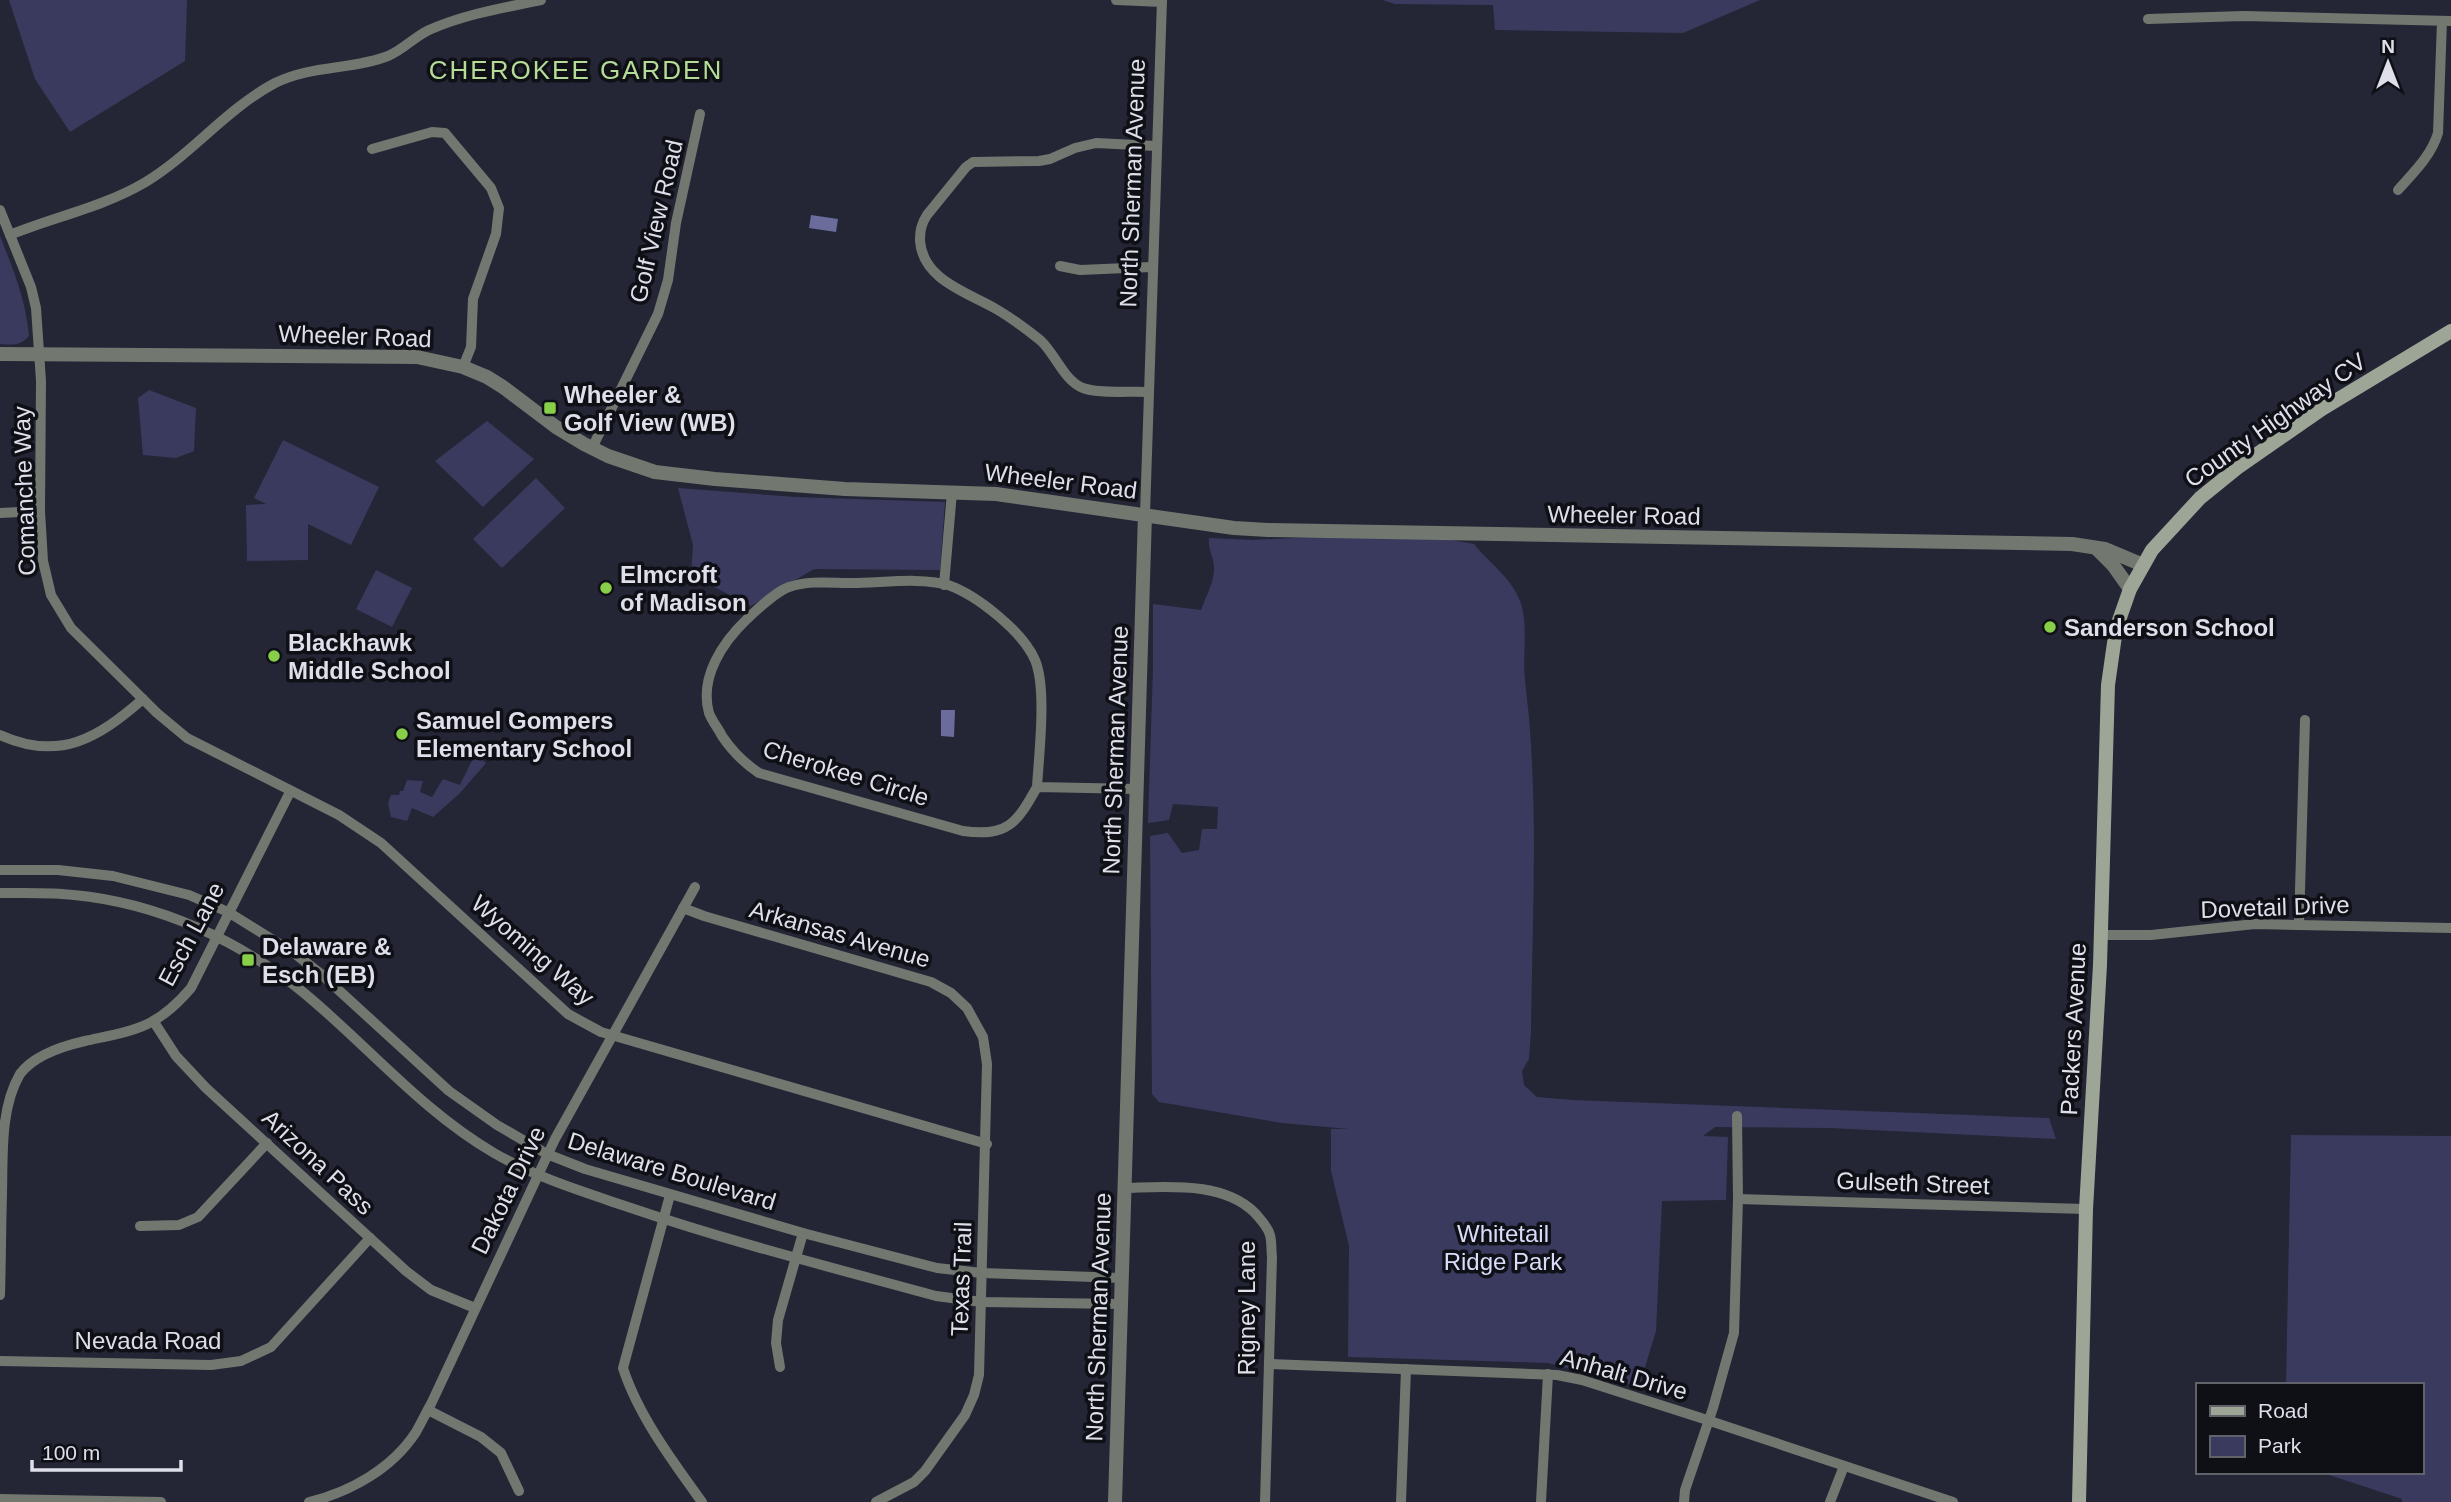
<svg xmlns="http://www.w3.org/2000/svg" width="2451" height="1502" font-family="Arial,sans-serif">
	<rect width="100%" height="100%" fill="#242535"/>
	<g fill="#3a3a5e">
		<path d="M9,0h178l-2,61 -115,71 -35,-53z"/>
		<path d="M1382,0h378l-77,33 -188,-3 -2,-25 -98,-1z"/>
		<path d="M0,236c13,33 26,64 29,100 -8,10 -18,9 -29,8z"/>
		<path d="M149,390l47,18 -2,43 -18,7 -33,-3 -5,-57z"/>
		<path d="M487,421l47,38 -51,48 -48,-46z"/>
		<path d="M283,440l96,47 -28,58 -43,-21v36l-61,1 -1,-56 20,-1 -12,-6z"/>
		<path d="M536,478l29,30 -63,60 -29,-29z"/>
		<path d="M678,488l118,9 149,5 -5,68 -126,-1 -63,37 -60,-31 2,-30z"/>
		<path d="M1318,537l128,2 28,5c15,19 37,33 46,57 9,25 2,54 5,79 1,13 3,25 4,38 9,104 3,210 2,314l-2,27 -7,12 2,14 13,12 36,3 476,18 7,21 -226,-11 -115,-1 -12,9 25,1 -2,63 -64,1 -6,130 -17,56 -91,-24 -200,-6 1,-111 -18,-75v-42h18l-67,-6 -123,-21 -7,-8 -2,-258 18,-3 14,20 17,-3 3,-21h15l1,-22 -45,-3 -4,16 -21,3 5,-155v-64l48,6c5,-14 14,-29 13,-44 -1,-11 -6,-15 -5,-28l44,2z"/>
		<path d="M376,570l36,18 -20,39 -36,-18z"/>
		<path d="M475,754l11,9 -26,30 -27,24 -21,-9 -5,13 -16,-4 -3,-14 3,-8h8l1,-4h3l4,-11 16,1 -3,11 12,5 11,-18 17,6z"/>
		<path d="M2291,1135l160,1v366h-49v-3l-82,-27h101v-87h-135z"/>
	</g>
	<g fill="#6b6c9c">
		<path d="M811,215l27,4 -2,13 -27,-4z"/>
		<path d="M941,710h14l-1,27 -13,-1z"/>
	</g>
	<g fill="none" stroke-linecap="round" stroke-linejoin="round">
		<g stroke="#72776f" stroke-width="10">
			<path d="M1116,0l46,2"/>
			<path d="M2148,19l95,-3 208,5"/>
			<path d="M372,149l60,-17 13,1 46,55 8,20 -3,26 -23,65 -2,48 -8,20"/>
			<path d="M2398,190c16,-18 33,-34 40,-57l4,-112"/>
			<path d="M0,210l31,77 5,21 5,73 -1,130 3,50 8,34 20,33 86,85 30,25 152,77 42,28 187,171 33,18 386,112"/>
			<path d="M10,235c44,-18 93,-28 134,-52 47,-28 82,-74 131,-100 36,-18 77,-13 113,-27 15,-6 26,-19 41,-26 36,-16 74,-22 112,-30"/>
			<path d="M1060,266l20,4 71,-3"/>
			<path d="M1147,392c-18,-1 -48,2 -64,-4 -19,-7 -28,-35 -43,-48 -14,-11 -28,-22 -44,-31 -29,-17 -73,-29 -76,-68 0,-10 1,-17 7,-26l39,-48 7,-5 66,-1 11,-2 25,-11 21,-5 60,3"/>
			<path d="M592,448l66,-134 10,-34 8,-57 24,-109"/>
			<path d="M0,513l40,-2"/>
			<path d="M1145,514l17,-514"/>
			<path d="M944,585l8,-93"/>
			<path d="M0,735c60,27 98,3 143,-36"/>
			<path d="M1037,787c-20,36 -29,50 -74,44l-204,-58c-15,-10 -27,-22 -37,-37 -4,-8 -10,-15 -13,-23 -10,-36 14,-71 38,-94 11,-10 28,-27 42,-32 21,-7 42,-4 63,-4 29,0 69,-6 96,2 29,10 75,47 87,75 12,28 4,94 2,127l100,2"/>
			<path d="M0,870h58l55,6 76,19 39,17 66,41 27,21 128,117 48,34 50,29 38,15 218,64 134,35 45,5 139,5"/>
			<path d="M0,893c25,0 50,-1 74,2 84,8 165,45 230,98 64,53 118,118 190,160 43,25 90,39 137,55 100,34 203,60 305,88l46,6 139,2"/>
			<path d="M683,908l21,8 227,66 20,11 16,15 16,29 4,27 -8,311 -5,20 -9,20 -40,56 -11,11 -38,20"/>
			<path d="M2299,924l6,-204"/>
			<path d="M2101,935h50l104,-11 196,4"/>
			<path d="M154,1022l22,34 30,32 200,183 25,19 44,18"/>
			<path d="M1125,1188c42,-1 98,-7 130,25 5,6 13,14 15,22 2,7 1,15 2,22l-7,245"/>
			<path d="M670,1195l-47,173c15,47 50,94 79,134"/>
			<path d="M1738,1199l348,10"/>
			<path d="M140,1226l39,-1 19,-8 69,-74"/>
			<path d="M0,1295c1,-34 1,-68 2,-101 1,-39 -2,-86 18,-120 14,-19 43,-28 65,-33 50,-11 71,-12 106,-53l99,-196"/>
			<path d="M0,1361l211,4 30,-4 30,-14 99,-109"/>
			<path d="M1269,1364l288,11 25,5 116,37 255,85"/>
			<path d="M780,1367l-4,-24 2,-23 25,-87"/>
			<path d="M428,1410l53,27 20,16 18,38"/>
			<path d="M0,1499l161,3"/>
			<path d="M309,1502c41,-10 83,-33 107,-70 5,-9 10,-19 15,-28l124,-265 140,-252"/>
			<path d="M1401,1502l5,-133"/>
			<path d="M1541,1502l7,-128"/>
			<path d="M1684,1502l1,-12 28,-82 21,-75 4,-134 -1,-83"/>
			<path d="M1830,1502l14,-36"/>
		</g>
		<g stroke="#72776f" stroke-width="14">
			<path d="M0,354l417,3 46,10 24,10 16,10 53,40 28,17 24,12 47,16 60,7 130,10 151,5 238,34 34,2 804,14 33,5 38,16"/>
			<path d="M2096,548l17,17 17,24"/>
			<path d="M1115,1502l30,-988"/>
		</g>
		<path stroke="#9da597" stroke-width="14" d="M2079,1502l7,-293 14,-244 8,-280 8,-56 14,-40 22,-39 48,-52 37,-30 85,-59 129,-78"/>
	</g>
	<g fill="#88cf49" stroke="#0f0f16" stroke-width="2.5">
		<rect x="543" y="401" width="14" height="14" rx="3.5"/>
		<circle cx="606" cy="588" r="7"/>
		<circle cx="2050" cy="627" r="7"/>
		<circle cx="274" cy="656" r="7"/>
		<circle cx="402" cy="734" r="7"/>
		<rect x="241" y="953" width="14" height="14" rx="3.5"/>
	</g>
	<g text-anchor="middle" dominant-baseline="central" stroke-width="7" stroke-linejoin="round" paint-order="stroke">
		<g font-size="24" fill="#dfdfeb" stroke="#0f0f16">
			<text transform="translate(1132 183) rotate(-88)">North Sherman Avenue</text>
			<text transform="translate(656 221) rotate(-77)">Golf View Road</text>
			<text transform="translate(355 336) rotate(2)">Wheeler Road</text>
			<text transform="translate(2275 420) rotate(-35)">County Highway CV</text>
			<text transform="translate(1061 481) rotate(7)">Wheeler Road</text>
			<text transform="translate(24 491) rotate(-92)">Comanche Way</text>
			<text transform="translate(1624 515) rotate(1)">Wheeler Road</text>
			<text transform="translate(1115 750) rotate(-88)">North Sherman Avenue</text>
			<text transform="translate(846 773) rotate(17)">Cherokee Circle</text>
			<text transform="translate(2275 907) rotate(-2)">Dovetail Drive</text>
			<text transform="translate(191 934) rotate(-62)">Esch Lane</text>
			<text transform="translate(840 934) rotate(16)">Arkansas Avenue</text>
			<text transform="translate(533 950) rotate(41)">Wyoming Way</text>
			<text transform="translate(2073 1029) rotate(-87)">Packers Avenue</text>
			<text transform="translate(318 1162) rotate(43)">Arizona Pass</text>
			<text transform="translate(672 1171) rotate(17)">Delaware Boulevard</text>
			<text transform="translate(1913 1183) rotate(2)">Gulseth Street</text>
			<text transform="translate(508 1190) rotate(-64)">Dakota Drive</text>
			<text transform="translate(961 1279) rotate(-88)">Texas Trail</text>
			<text transform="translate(1246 1308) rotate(-90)">Rigney Lane</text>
			<text transform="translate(1098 1317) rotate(-88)">North Sherman Avenue</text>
			<text x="148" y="1340">Nevada Road</text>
			<text transform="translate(1624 1374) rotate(16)">Anhalt Drive</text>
		</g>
		<g font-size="24" font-weight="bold" fill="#dfdfeb" stroke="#0f0f16" text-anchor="start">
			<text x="564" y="394">Wheeler &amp;<tspan x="564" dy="28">Golf View (WB)</tspan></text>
			<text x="620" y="574">Elmcroft<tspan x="620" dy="28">of Madison</tspan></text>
			<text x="2064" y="627">Sanderson School</text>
			<text x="288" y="642">Blackhawk<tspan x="288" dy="28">Middle School</tspan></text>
			<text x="416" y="720">Samuel Gompers<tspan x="416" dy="28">Elementary School</tspan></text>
			<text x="262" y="946">Delaware &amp;<tspan x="262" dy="28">Esch (EB)</tspan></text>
		</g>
		<g font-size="24" fill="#dadcfa" stroke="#0f0f16">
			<text x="1503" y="1233">Whitetail<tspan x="1503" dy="28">Ridge Park</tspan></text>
		</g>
		<g font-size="26" letter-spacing="2" fill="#b4dc98" stroke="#0f0f16">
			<text x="576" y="70">CHEROKEE GARDEN</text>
		</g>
	</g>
	<rect x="2196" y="1383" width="228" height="91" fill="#0f0f16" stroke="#62626b" stroke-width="2"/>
	<rect x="2210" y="1406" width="35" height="10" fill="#9da597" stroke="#62626b" stroke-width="2"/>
	<text x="2258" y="1418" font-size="21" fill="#dfdfeb">Road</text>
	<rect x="2210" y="1436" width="35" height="21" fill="#3a3a5e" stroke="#62626b" stroke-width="2"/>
	<text x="2258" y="1453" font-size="21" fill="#dfdfeb">Park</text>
	<g transform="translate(2388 63)" stroke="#0f0f16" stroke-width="5" paint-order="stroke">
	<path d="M0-5L12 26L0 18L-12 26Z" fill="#dfdfeb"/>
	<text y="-10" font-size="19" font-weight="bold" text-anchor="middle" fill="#dfdfeb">N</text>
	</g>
	<path d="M32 1460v10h149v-10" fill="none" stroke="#dfdfeb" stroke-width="3.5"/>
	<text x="42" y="1460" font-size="21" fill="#dfdfeb" stroke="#0f0f16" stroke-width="5" paint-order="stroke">100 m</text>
</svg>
